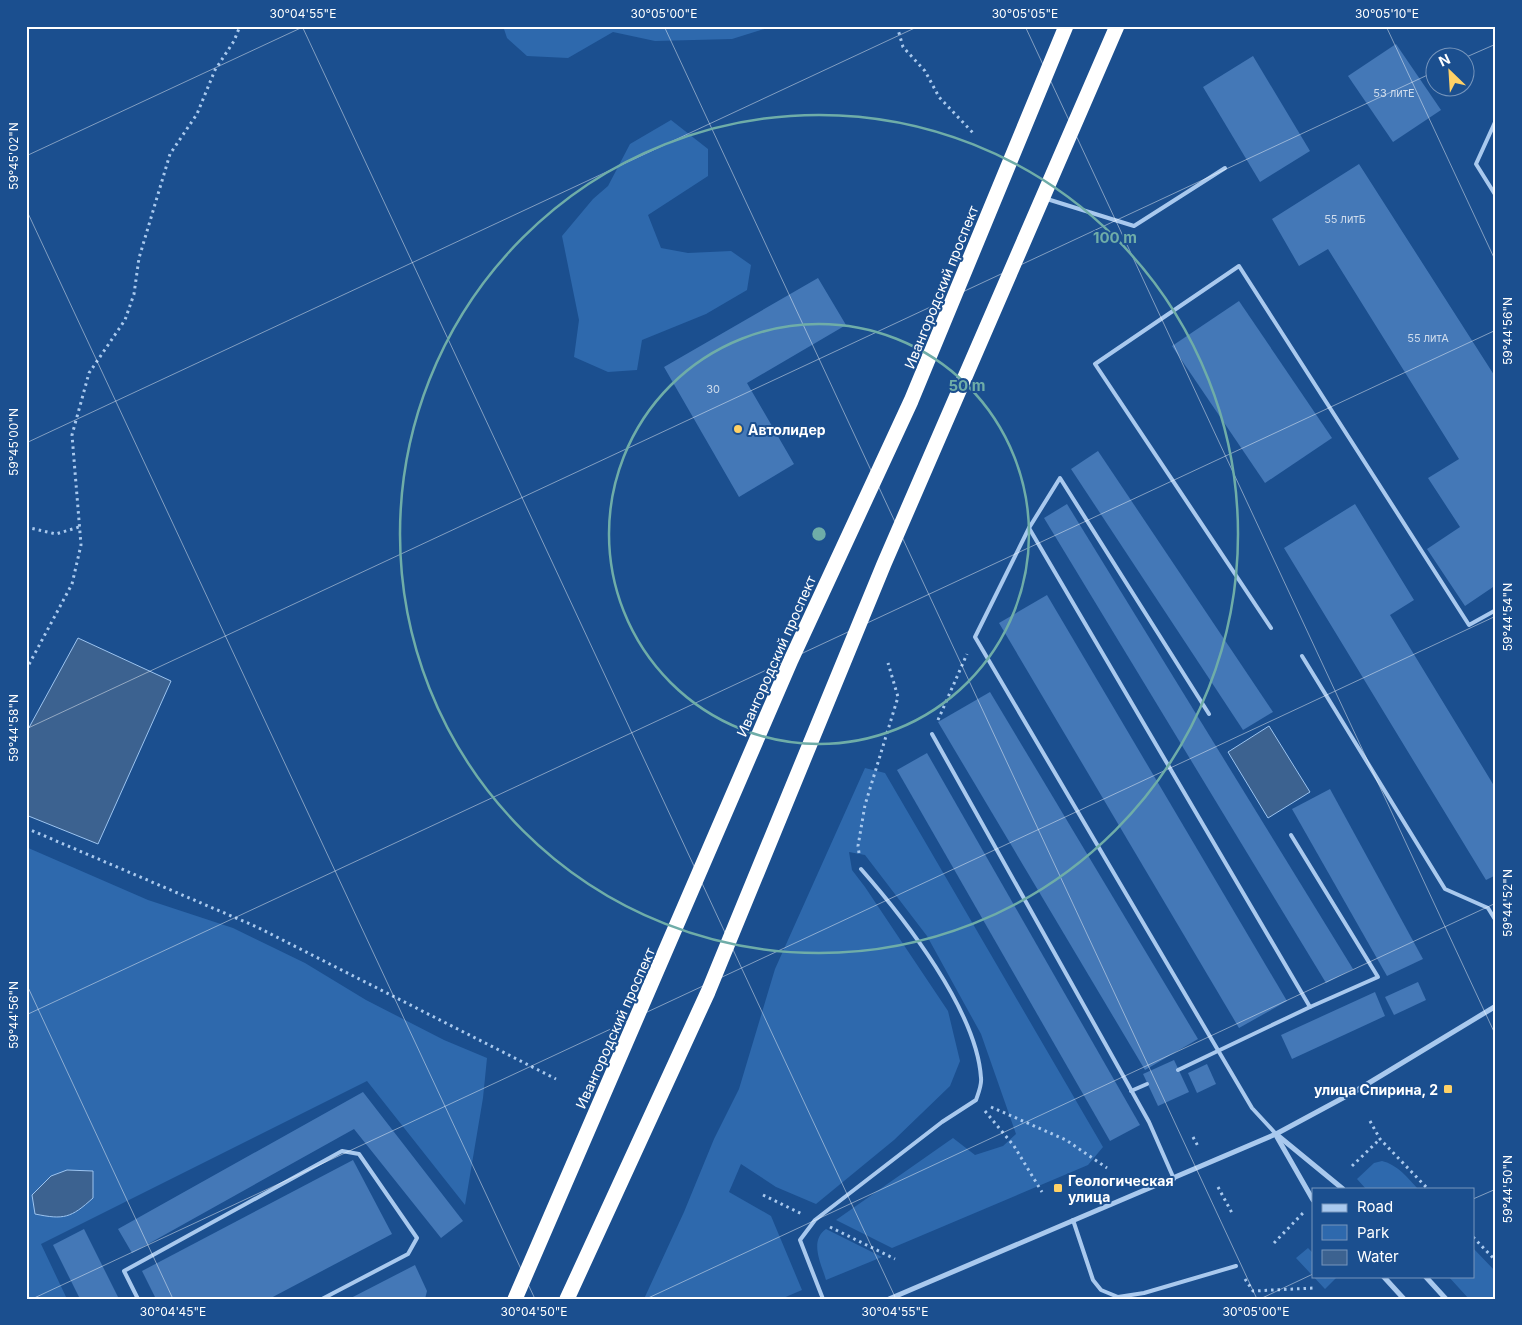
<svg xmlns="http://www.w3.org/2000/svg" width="1522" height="1325" font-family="Inter,sans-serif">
	<rect width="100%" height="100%" fill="#1b4f8f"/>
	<g fill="#2e69ad">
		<path d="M503,26h271l-42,13 -77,2 -42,-9 -45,26 -41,-2 -20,-18z"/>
		<path d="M671,120l37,29v27l-60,39 13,33 27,5 43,-2 20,14 -4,25 -41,24 -64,26 -5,30 -29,2 -34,-15 5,-37 -17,-84 31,-37 15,-13 22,-42z"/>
		<path d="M865,768l20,5 218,374 -15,18 -196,83 -56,-28 117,-82 22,17 28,-9 13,-12 -35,-100 -54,-98 -62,-81 -16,-3 3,18 13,17 83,124 12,50 -10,25 -56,54 -78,64 -40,-17 -35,-23 -12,28 42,24 31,74 -21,9h-137l40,-87 30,-73 25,-50 36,-120z"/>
		<path d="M26,847l122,53 85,28 72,35 61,37 78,40 43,18 -4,40 -18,107 -98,-124 -326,163 26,55h-41z"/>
		<path d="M1382,1161c16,4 25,16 36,28h-52l-9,-10 17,-16z"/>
		<path d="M826,1229l56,28 -56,23c-5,-17 -17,-39 0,-51z"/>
		<path d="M1308,1248l5,5v23h21l2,2 -11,11 -29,-31z"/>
		<path d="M1473,1248l23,24v27h-27l-21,-23h25z"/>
	</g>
	<g fill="#3c6290" stroke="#9cc4f0">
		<path d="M78,638l93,43 -73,163 -72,-29v-82z"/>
		<path d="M1269,726l41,66 -42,26 -40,-66z"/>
		<path d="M67,1170l26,1v27c-22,20 -29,22 -58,16l-3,-19 19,-19z"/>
	</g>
	<g fill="#4478b7">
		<path d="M1396,44l45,66 -48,32 -45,-66z"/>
		<path d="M1253,56l57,95 -50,31 -57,-95z"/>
		<path d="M1359,164l137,214v207l-31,21 -38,-57 33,-22 -32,-49 31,-19 -131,-210 -29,17 -27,-47z"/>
		<path d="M818,278l28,47 -99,58 47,81 -55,33 -75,-130z"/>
		<path d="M1239,301l93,137 -67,45 -93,-137z"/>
		<path d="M1098,451l175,261 -30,18 -172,-261z"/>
		<path d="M1067,504l286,465 -27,14 -282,-465z"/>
		<path d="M1355,504l59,96 -24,15 106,174v86l-10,5 -202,-332z"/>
		<path d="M1047,595l240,406 -48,27 -240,-405z"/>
		<path d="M990,692l208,347 -53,31 -207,-348z"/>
		<path d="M927,753l213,372 -30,16 -213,-371z"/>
		<path d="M1330,789l93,170 -36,17 -95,-167z"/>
		<path d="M1418,982l8,18 -32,15 -9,-18z"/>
		<path d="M1375,992l10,24 -93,43 -11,-24z"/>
		<path d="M1174,1060l15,32 -31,14 -15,-32z"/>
		<path d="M1207,1064l9,20 -19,9 -9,-20z"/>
		<path d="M363,1092l100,129 -22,17 -87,-109 -222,124 -14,-24z"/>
		<path d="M353,1160l39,74 -123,65h-113l-14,-28z"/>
		<path d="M84,1229l35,70h-39l-27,-54z"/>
		<path d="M415,1265l12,26 -2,8h-76z"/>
	</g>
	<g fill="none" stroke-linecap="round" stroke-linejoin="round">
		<g stroke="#a9c9ee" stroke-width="3" stroke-dasharray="2.5 4" stroke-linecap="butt">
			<path d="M897,26l6,21 22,24 14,26 35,37"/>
			<path d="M26,527l30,7 23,-7"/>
			<path d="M26,670l46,-86 9,-39 -9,-110 17,-62 36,-53 9,-26 5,-36 31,-104 27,-40 18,-44 19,-29 6,-15"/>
			<path d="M938,720l29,-66"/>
			<path d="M26,828l231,99 299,152"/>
			<path d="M859,853l-1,-7 7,-41 33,-108 -10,-34"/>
			<path d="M991,1107l75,33 41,28"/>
			<path d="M985,1111l29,35 28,46"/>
			<path d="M1370,1121l10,18 48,50"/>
			<path d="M1193,1137l6,11"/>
			<path d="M1352,1166l28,-27"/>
			<path d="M1218,1187l14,26"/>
			<path d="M763,1195l39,19"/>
			<path d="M830,1227l65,32"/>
			<path d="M1473,1237l23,24"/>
			<path d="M1274,1243l29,-30"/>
			<path d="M1245,1279l8,12 61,-3"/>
		</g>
		<g stroke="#a9c9ee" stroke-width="4">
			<path d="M1496,120l-20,44 20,32"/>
			<path d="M1047,199l87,27 91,-58"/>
			<path d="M1029,528l281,479 -132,63"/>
			<path d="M1271,628l-176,-264 144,-98 230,359 27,-15"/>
			<path d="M1302,656l143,233 43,19 8,13"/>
			<path d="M1209,714l-149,-236 -31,50 -54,109 277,471 24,26"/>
			<path d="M932,734l217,388 25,57"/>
			<path d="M1291,835l87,142 -68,30"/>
			<path d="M1131,1091l16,-7"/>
			<path d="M1073,1220l20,60 8,10 17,7 26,-4 92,-27"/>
			<path d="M138,1299l-14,-28 218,-120 17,3 58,84 -9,16 -86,45"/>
			<path d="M823,1299l-23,-59 15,-20 127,-98 34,-22c2,-6 6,-15 5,-22 -4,-67 -77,-160 -120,-209"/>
		</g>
		<g stroke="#a9c9ee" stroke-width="5">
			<path d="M1276,1134l67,55"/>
			<path d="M1277,1137l36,63"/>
			<path d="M1383,1276l21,23"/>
			<path d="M1425,1276l21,23"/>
			<path d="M889,1299l387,-165 78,-42 142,-86"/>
		</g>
		<g stroke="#fff" stroke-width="15">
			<path d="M515,1299l276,-639 120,-259 155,-375"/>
			<path d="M567,1299l141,-307 176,-428 233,-538"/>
		</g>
	</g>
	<path fill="none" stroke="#fff" stroke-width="1" stroke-opacity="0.45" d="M302,26l594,1273M664,26l593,1273M1025,26l471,1010M1386,26l110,236M1464,58l32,-14M26,156l279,-130M26,209l509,1090M26,443l893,-417M26,729l1408,-657M26,983l147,316M26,1015l1470,-685M1473,1199l23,-10M32,1299l1464,-683M646,1299l850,-396M1260,1299l53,-25"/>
	<g fill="none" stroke="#6fada8" stroke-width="2.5">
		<circle cx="819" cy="534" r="210"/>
		<circle cx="819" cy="534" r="419"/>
	</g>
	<g fill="#ffd166" stroke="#1b4f8f" stroke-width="2">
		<circle cx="738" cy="429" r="5"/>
		<rect x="1443" y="1084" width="10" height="10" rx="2.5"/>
		<rect x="1053" y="1183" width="10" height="10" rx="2.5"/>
	</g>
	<g text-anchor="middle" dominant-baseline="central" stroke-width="4" stroke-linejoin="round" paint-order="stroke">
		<g font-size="11" fill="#d0dded">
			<text x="1394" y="93">53 литЕ</text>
			<text x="1345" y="219">55 литБ</text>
			<text x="1428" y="338">55 литА</text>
			<text x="713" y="389">30</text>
		</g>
		<g font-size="14" fill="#fff" stroke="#1b4f8f">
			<text transform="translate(941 287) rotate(-68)">Ивангородский проспект</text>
			<text transform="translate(776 656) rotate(-66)">Ивангородский проспект</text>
			<text transform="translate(615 1028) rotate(-66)">Ивангородский проспект</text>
		</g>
		<g font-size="14" font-weight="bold" fill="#fff" stroke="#1b4f8f" text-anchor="start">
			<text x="748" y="429">Автолидер</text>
			<text x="1438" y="1089" text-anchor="end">улица Спирина, 2</text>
			<text x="1068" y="1180">Геологическая<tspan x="1068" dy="16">улица</tspan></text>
		</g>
	</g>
	<circle cx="819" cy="534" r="8" fill="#6fada8" stroke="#1b4f8f" stroke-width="2.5"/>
	<g font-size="15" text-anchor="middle" font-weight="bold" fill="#6fada8" stroke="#1b4f8f" stroke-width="4" stroke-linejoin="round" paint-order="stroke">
		<text x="1115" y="243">100 m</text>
		<text x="967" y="391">50 m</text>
	</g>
	<rect width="1522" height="1325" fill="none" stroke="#1b4f8f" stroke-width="55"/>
	<rect x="1312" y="1188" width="162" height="90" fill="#1b4f8f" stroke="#7695bc"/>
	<rect x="1322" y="1204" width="25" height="8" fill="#a9c9ee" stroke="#7695bc"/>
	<text x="1357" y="1212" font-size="15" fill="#ffffff">Road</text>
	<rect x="1322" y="1225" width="25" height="15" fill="#2e69ad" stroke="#7695bc"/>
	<text x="1357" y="1238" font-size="15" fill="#ffffff">Park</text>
	<rect x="1322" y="1250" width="25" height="15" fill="#3c6290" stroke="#7695bc"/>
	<text x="1357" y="1262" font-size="15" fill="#ffffff">Water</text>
	<g transform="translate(1450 72) rotate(335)"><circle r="24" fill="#1b4f8f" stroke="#7695bc"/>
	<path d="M0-4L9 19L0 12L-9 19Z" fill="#ffd166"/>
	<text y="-8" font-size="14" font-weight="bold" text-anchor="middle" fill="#ffffff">N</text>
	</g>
	<rect x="28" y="28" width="1466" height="1270" fill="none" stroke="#fff" stroke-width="2"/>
	<g font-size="12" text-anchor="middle" fill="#fff">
		<text x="303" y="18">30°04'55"E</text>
		<text x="664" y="18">30°05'00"E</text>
		<text x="1025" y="18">30°05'05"E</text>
		<text x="1387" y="18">30°05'10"E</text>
		<text transform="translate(14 156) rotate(-90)" y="4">59°45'02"N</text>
		<text transform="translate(1508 331) rotate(-90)" y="4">59°44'56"N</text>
		<text transform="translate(14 442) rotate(-90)" y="4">59°45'00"N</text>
		<text transform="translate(1508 617) rotate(-90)" y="4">59°44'54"N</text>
		<text transform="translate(14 728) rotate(-90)" y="4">59°44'58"N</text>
		<text transform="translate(1508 903) rotate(-90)" y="4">59°44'52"N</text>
		<text transform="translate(14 1015) rotate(-90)" y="4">59°44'56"N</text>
		<text transform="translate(1508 1189) rotate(-90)" y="4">59°44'50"N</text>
		<text x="173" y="1316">30°04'45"E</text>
		<text x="534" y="1316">30°04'50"E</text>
		<text x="895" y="1316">30°04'55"E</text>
		<text x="1256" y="1316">30°05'00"E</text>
	</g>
</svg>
